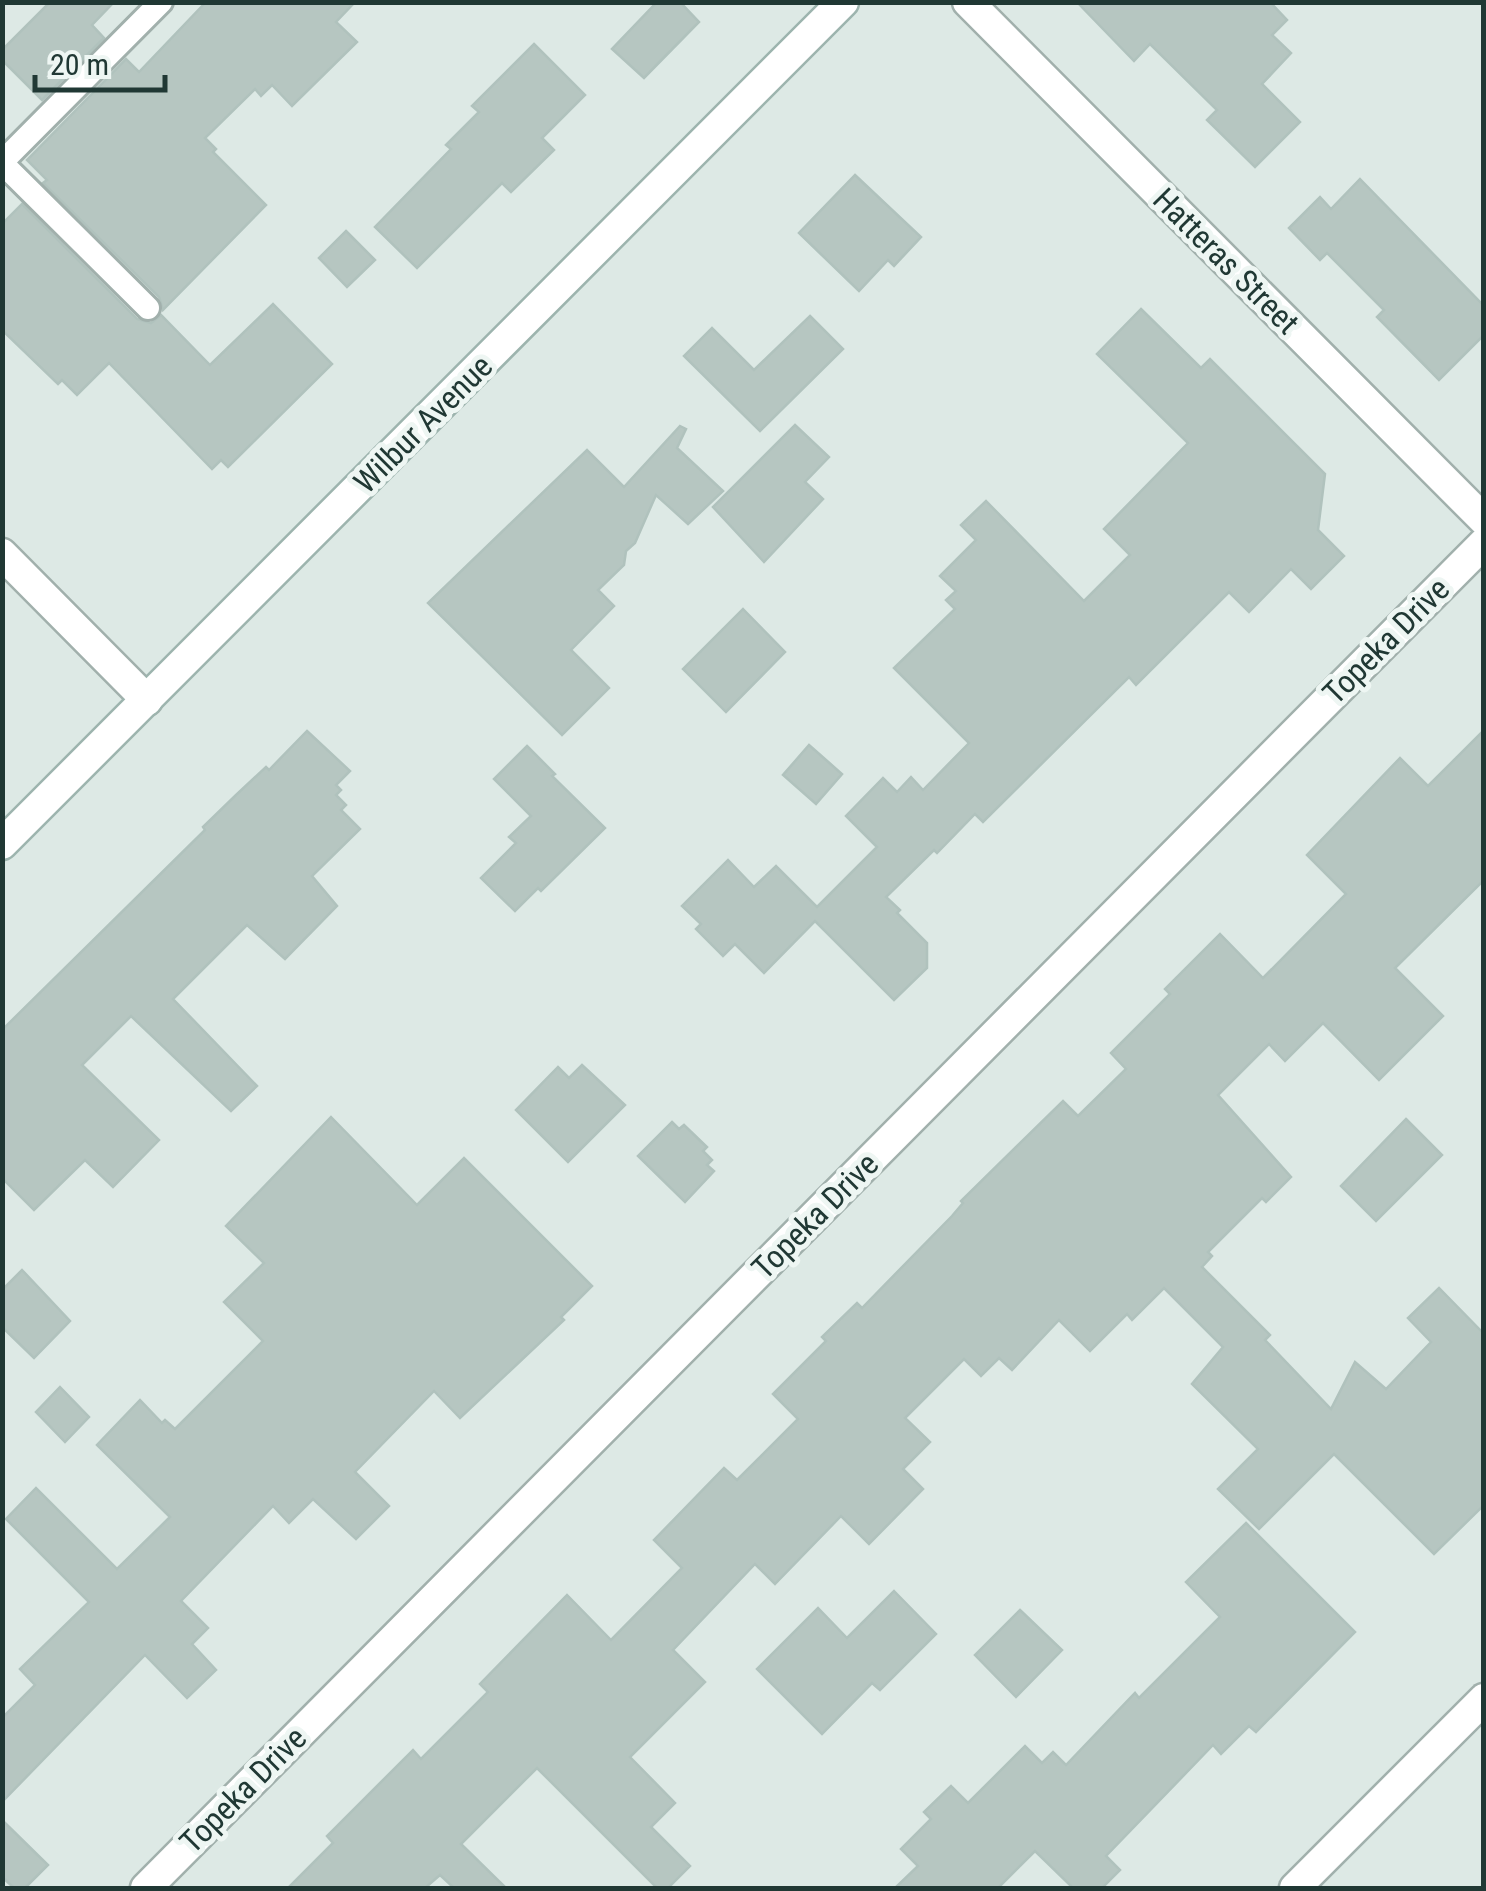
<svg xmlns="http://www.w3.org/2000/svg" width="1486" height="1891" font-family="'Roboto Condensed',sans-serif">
	<rect width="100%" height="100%" fill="#dde9e5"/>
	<g fill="#b6c6c1" stroke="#b0c2bd" stroke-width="2.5">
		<path d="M50,2h64l-22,23 12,13 -62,62 -40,-40v-10z"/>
		<path d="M206,2h149l-19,20 21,20 -65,64 -20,-21 -11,11 -6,-7 -50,49 11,11 -3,3 53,53 -103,105 -4,-13 -116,-114 4,-3 -20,-20 99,-101 13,13z"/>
		<path d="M657,2h23l19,20 -55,56 -32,-29z"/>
		<path d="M1077,2h193l17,18 -15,15 19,18 -29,31 38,38 -45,45 -48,-47 10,-10 -67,-66 -16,17z"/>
		<path d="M534,44l51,51 -43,43 12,12 -43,42 -9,-9 -85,85 -42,-41 76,-78 -5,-4 33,-33 -7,-6z"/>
		<path d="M855,175l66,62 -27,29 -6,-6 -29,31 -60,-58z"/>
		<path d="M1360,179l124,127v29l-45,45 -62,-63 7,-7 -57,-57 -7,7 -31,-32 31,-31 11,12z"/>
		<path d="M22,204l115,115 14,4 10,-8 49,50 63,-61 59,60 -104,103 -7,-7 -9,9 -103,-106 -32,32 -15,-15 -4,4 -56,-54v-106z"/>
		<path d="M346,231l29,29 -28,27 -28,-29z"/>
		<path d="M1141,309l60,59 9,-9 115,115 -7,56 26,26 -33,33 -20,-20 -42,43 -20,-20 -93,93 -7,-8 -146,145 -8,-8 -38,39 -3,-3 -48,47 14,13 -3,3 30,30v25l-33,32 -79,-79 -51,52 -29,-29 -12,12 -27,-27 5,-5 -19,-18 46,-46 26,27 22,-21 41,41 60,-60 -31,-31 37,-38 14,14 14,-15 12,13 46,-47 -75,-75 61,-59 -9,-9 10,-9 -16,-15 36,-36 -15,-15 25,-24 98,100 46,-46 -26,-26 84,-86 -91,-89z"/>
		<path d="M810,316l33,33 -83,82 -76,-75 28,-28 42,42z"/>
		<path d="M795,425l34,32 -24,25 18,17 -59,63 -51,-55z"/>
		<path d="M680,426l6,3 -9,19 46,43 -35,33 -32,-29 -21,48 -9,8 -2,14 -26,25 16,16 -43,44 38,38 -47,47 -134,-132 159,-153 37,37z"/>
		<path d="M743,609l42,43 -59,60 -43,-43z"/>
		<path d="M1484,730v150l-89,88 48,48 -64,64 -56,-57 -38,38 -16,-17 -51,51 73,82 -25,25 -4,-4 -54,54 4,4 -10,11 68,68 -5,5 66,69 24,-47 31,27 45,-47 -23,-24 31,-30 45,46v171l-50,49 -100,-100 -75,75 -41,-40 40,-40 -66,-65 31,-37 -59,-59 -32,32 -5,-6 -37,37 -31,-31 -47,50 -13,-12 -18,18 -17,-17 -59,59 25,24 -27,27 20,20 -54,55 -28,-28 -66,68 -20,-20 -82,86 32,32 -75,75 45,46 -24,24 39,39 -22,22h-11l-120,-120 -76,76 45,44h-52l-14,-13 -15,13h-137l45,-45 -6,-7 86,-86 8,9 67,-67 -8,-8 87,-89 44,45 71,-72 -28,-28 70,-72 13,12 61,-61 -25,-25 53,-53 -4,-4 35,-34 5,5 90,-92 11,-13 -2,-2 102,-100 15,15 48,-47 -15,-16 59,-59 -5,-5 55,-55 43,44 83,-84 -39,-39 93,-97 28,28z"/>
		<path d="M307,731l43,40 -14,14 5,5 -5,5 10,10 -5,5 19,19 -48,47 25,30 -52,53 -38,-34 -74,74 84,87 -26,25 -100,-95 -49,49 77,75 -46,47 -28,-27 -51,50 -32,-32v-148l203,-200 -2,-3 33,-32 30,-28 3,3z"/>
		<path d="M809,745l33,29 -26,30 -33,-29z"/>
		<path d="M527,746l28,28 -3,2 53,52 -64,63 -3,-3 -23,23 -34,-33 35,-35 -7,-6 22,-21 -37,-37z"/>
		<path d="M582,1065l43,40 -57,57 -52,-52 42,-43 11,11z"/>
		<path d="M331,1117l86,88 47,-47 128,128 -31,31 3,3 -104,98 -26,-27 -79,81 34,34 -33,33 -43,-40 -24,24 -16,-17 -92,95 27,27 -16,16 24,26 -29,28 -42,-43 -143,147v-84l33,-33 -15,-16 69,-67 -83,-83 30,-31 81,81 53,-52 -73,-72 43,-45 22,23 3,-3 10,9 88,-88 -39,-39 40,-39 -38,-37z"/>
		<path d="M1406,1119l36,36 -66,66 -35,-35z"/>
		<path d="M672,1122l7,7 5,-4 23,22 -4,4 9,9 -5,5 7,6 -29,31 -47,-46z"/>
		<path d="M22,1270l48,51 -36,37 -32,-31v-37z"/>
		<path d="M60,1387l29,30 -24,25 -29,-30z"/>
		<path d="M1246,1523l109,109 -99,100 -7,-6 -28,28 -8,-9 -107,111 14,14 -18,18h-29l-38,-37 -37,37h-103l23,-22 -17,-17 30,-30 -7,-7 27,-26 17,17 57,-57 17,17 11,-11 13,13 69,-72 4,5 81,-81 -34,-35z"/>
		<path d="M894,1591l42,43 -56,56 -8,-7 -50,51 -65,-65 61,-61 29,30z"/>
		<path d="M1020,1610l42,40 -46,47 -41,-42z"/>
		<path d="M2,1820l46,45 -23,23h-11l-12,-11z"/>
	</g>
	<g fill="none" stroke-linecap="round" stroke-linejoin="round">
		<g stroke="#a1b0ac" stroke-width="28">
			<g id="service">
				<path d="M2,162l159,-160"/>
				<path d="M2,163l146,145"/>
			</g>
		</g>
		<g stroke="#a1b0ac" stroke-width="35">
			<g id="minor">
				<path d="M968,2l516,518"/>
				<path d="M2,554l145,146"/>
				<path d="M146,1888l1338,-1345"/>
				<path d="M1295,1888l189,-189"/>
			</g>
		</g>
		<g stroke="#9db4ae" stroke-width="35">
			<path id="secondary" d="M2,844l841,-842"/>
		</g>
		<use href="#service" stroke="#fff" stroke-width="22"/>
		<use href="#minor" stroke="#fff" stroke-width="30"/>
		<use href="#secondary" stroke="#fff" stroke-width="30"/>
	</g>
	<g text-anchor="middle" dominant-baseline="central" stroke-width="10" stroke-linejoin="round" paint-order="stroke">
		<g font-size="32" fill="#203834" stroke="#eef6f3">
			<text transform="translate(1226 261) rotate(45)">Hatteras Street</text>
			<text transform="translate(423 424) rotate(-45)">Wilbur Avenue</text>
			<text transform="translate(1386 641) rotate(-45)">Topeka Drive</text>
			<text transform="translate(815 1216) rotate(-45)">Topeka Drive</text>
			<text transform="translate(243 1790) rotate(-45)">Topeka Drive</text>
		</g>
	</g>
	<rect width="1486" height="1891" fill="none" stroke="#203834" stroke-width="10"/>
	<path d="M35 75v15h130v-15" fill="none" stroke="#203834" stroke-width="5"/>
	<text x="50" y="75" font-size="30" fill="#203834" stroke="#eef6f3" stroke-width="8" paint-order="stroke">20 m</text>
</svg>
